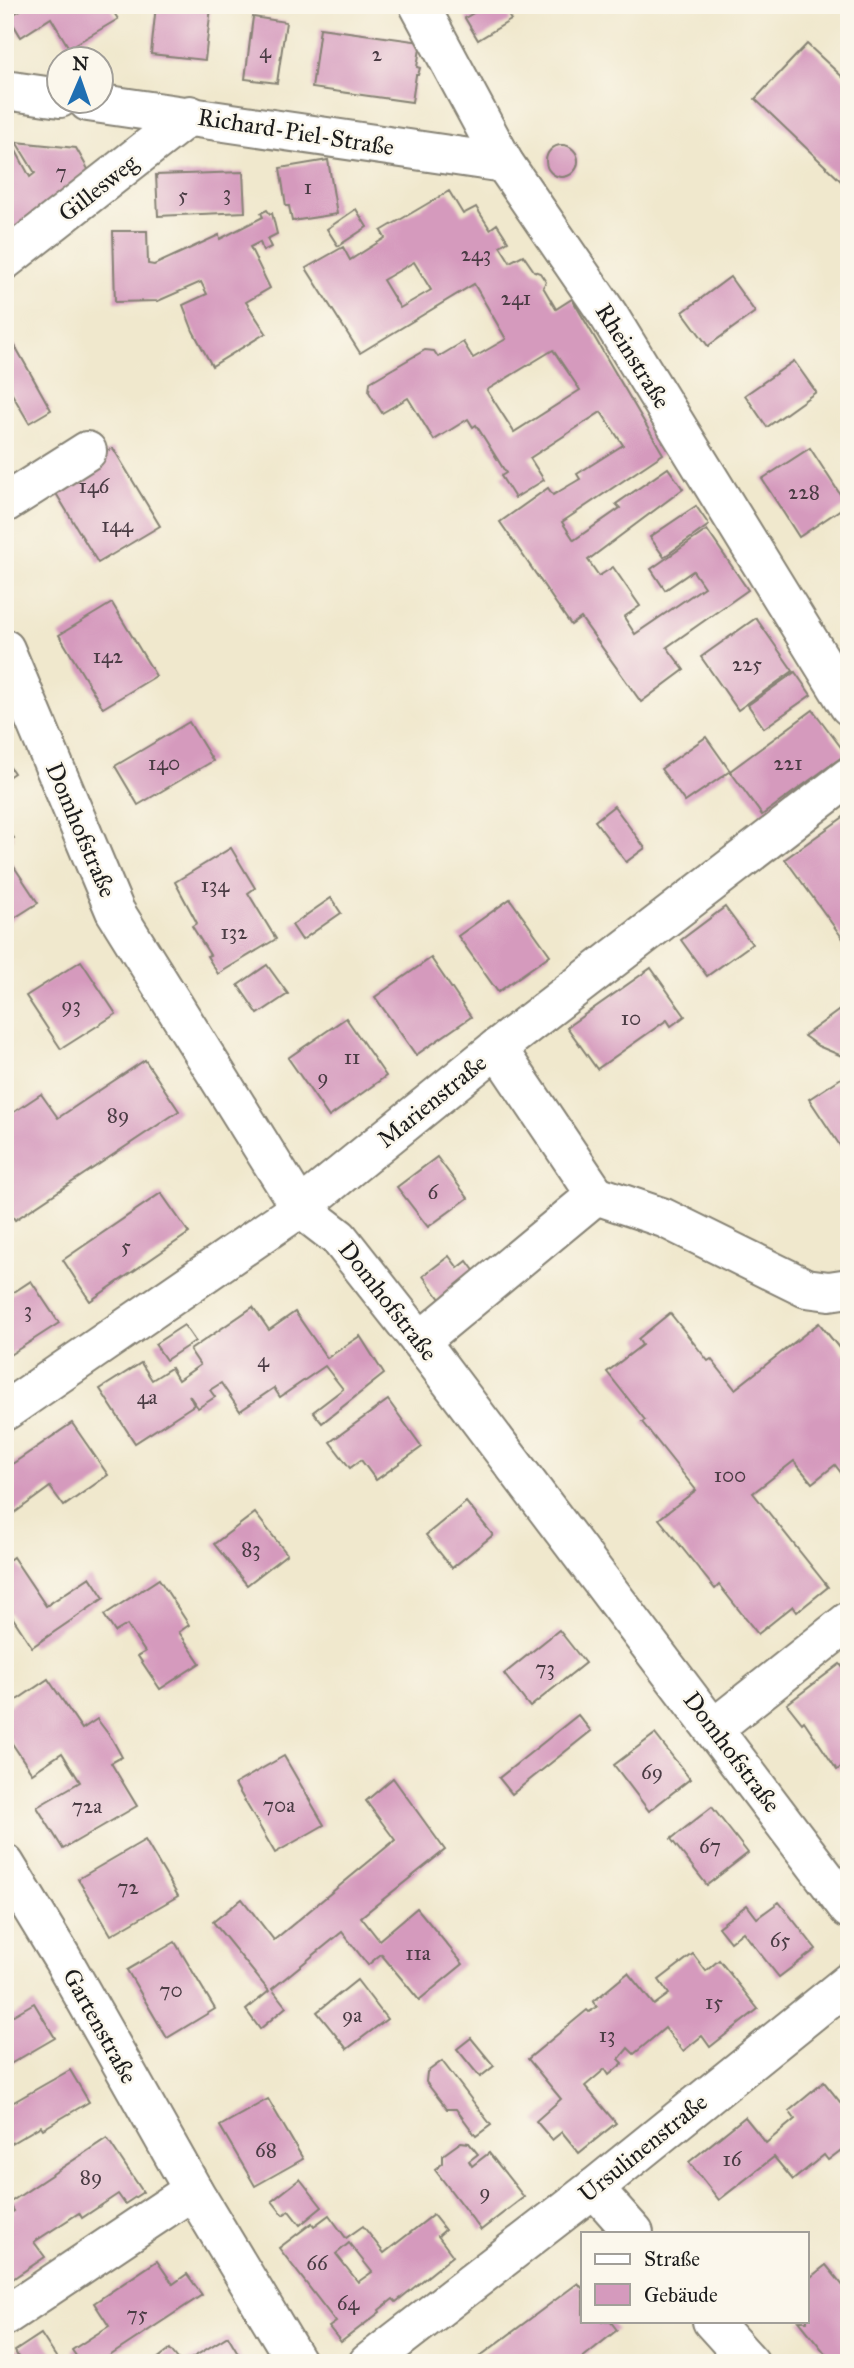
<svg xmlns="http://www.w3.org/2000/svg" width="854" height="2368" font-family="'IM FELL Great Primer',serif">
	<rect width="100%" height="100%" fill="#fbf7ec"/>
	<filter id="ink" filterUnits="userSpaceOnUse"><feTurbulence type="fractalNoise" baseFrequency=".0143" numOctaves="2"/><feDisplacementMap in="SourceGraphic" scale="14" xChannelSelector="R" yChannelSelector="G"/><feConvolveMatrix kernelMatrix="1 2 1 2 8 2 1 2 1" color-interpolation-filters="sRGB"/></filter>
	<filter id="wash" filterUnits="userSpaceOnUse"><feTurbulence type="fractalNoise" baseFrequency=".00686" numOctaves="4" result="noise"/><feDisplacementMap in="SourceGraphic" scale="28" xChannelSelector="R" yChannelSelector="G"/><feGaussianBlur stdDeviation="1.57" result="paint"/><feColorMatrix in="noise" values="0 0 0 0 0 0 0 0 0 0 0 0 0 0 0 0 0 1.4 0 .05"/><feComposite in="paint" operator="in"/></filter>
	<g filter="url(#wash)">
		<rect width="100%" height="100%" fill="#f0e8cd"/>
		<g id="blocks">
			<g fill="#d59abd" fill-rule="evenodd">
				<path d="M29,5h80l9,14 -49,29 -18,-30 -30,19 -12,-20z"/>
				<path d="M156,5l55,2 -6,53 -54,-6z"/>
				<path d="M487,5h15l9,15 -33,20 -13,-22z"/>
				<path d="M253,17l33,5 -9,61 -32,-4z"/>
				<path d="M320,28l101,14 -4,25 3,1 -2,7h-2l-4,27 -100,-14z"/>
				<path d="M807,44l42,39v93l-6,7 -88,-84z"/>
				<path d="M9,138l21,39 5,-4 -19,-31 60,6 13,23 -84,66v-96z"/>
				<circle cx="562" cy="161" r="16"/>
				<path d="M328,160l9,54 -45,7 -3,-15h-3l-6,-38z"/>
				<path d="M243,172l2,40 -87,4 -2,-41z"/>
				<path d="M449,191l14,23 13,-7 14,22 7,-5 11,17 -8,5 10,16 13,-7 11,16 6,2 6,9 -3,5 13,22 16,-10 91,155 -101,68 12,18 46,-32 -4,-4 52,-36 15,21 -95,71 11,16 14,-9 27,39 -16,11 11,17 69,-47 -11,-16 -28,19 -14,-21 56,-39 41,60 -81,57 17,23 -43,32 -60,-84 -10,7 -71,-103 48,-34 5,7 27,-16 -3,-5 46,-29 -22,-33 -71,46 14,22 -29,18 -14,-22 5,-3 -30,-48 -3,2 -5,-8 -34,21 -26,-42 -26,15 -13,-21 1,-10 55,-32 9,1 4,6 25,-15 10,16 33,-19 -32,-55 -114,69 -54,-85 37,-21 7,13 35,-22 -4,-7zM414,262l17,28 -31,18 -17,-28zM553,350l27,40 -66,42 -27,-42z"/>
				<path d="M356,209l11,18 -29,19 -11,-17z"/>
				<path d="M267,210l3,4 2,-1 5,21 -10,5 4,8 -8,4 -3,-9 -10,5 20,41 -24,14 20,31 -54,33 -19,-35 -10,-26 24,-11 -6,-12 -43,19 -43,1 -2,-71h34l1,33 6,1 65,-30 1,4 43,-22 -2,-4z"/>
				<path d="M730,277l25,35 -47,34 -25,-34z"/>
				<path d="M5,328l46,82 -22,13 -24,-41z"/>
				<path d="M794,361l22,31 -49,35 -22,-32z"/>
				<path d="M113,448l47,78 -62,37 -47,-78z"/>
				<path d="M810,448l37,57 -48,32 -37,-58z"/>
				<path d="M696,506l13,19 -45,32 -14,-20z"/>
				<path d="M112,603l44,73 -53,32 -44,-73z"/>
				<path d="M756,618l37,53 -55,39 -37,-53z"/>
				<path d="M795,672l16,23 -47,33 -16,-23z"/>
				<path d="M813,710l33,44 -84,61 -32,-44z"/>
				<path d="M189,722l24,39 -75,44 -23,-39z"/>
				<path d="M706,737l24,34 -45,31 -24,-33z"/>
				<path d="M5,760l9,13 -9,6z"/>
				<path d="M614,806l31,42 -19,14 -31,-41z"/>
				<path d="M849,813v134l-64,-88z"/>
				<path d="M5,825l9,13 -9,6z"/>
				<path d="M231,848l24,40 -7,5 28,46 -58,35 -11,-18 3,-1 -18,-29 5,-3 -22,-41z"/>
				<path d="M5,853l33,50 -33,21z"/>
				<path d="M331,898l10,15 -39,27 -10,-15z"/>
				<path d="M510,899l40,56 -52,37 -40,-56z"/>
				<path d="M725,907l27,37 -45,32 -26,-36z"/>
				<path d="M431,958l40,59 -55,38 -41,-58z"/>
				<path d="M81,961l35,53 -55,35 -35,-53z"/>
				<path d="M267,965l21,29 -30,20 -20,-29z"/>
				<path d="M651,968l34,48 -14,10 -4,-6 -70,49 -30,-42z"/>
				<path d="M849,1003v56l-31,-13 -14,-10z"/>
				<path d="M346,1018l40,58 -57,41 -41,-59z"/>
				<path d="M145,1060l34,51 -164,109 -10,-15v-87l36,-24 17,24z"/>
				<path d="M849,1073v86l-40,-60z"/>
				<path d="M437,1157l31,41 -40,29 -31,-40z"/>
				<path d="M161,1193l28,40 -99,68 -27,-41z"/>
				<path d="M449,1256l9,12 9,-7 11,15 -35,27 -20,-27z"/>
				<path d="M31,1281l28,42 -54,35v-60z"/>
				<path d="M253,1307l16,23 26,-18 32,46 33,-22 24,38 -62,49 -9,-11 30,-23 -18,-23 -45,31 -6,-9 -34,23 -19,-28 -11,7 5,7 -17,11 -9,-13 5,10 -59,38 -35,-54 41,-26 11,17 19,-12 7,12 22,-15 -10,-15z"/>
				<path d="M670,1313l38,48 3,-2 24,30 84,-66 25,31 5,-4v133l-14,-18 -23,18 -18,-22 -41,32 75,94 -31,25 -4,-6 -35,28 -39,-49 -4,4 -56,-70 37,-29 -54,-68 3,-2 -38,-48 35,-27 -4,-6z"/>
				<path d="M184,1325l11,16 -29,19 -11,-16z"/>
				<path d="M388,1400l34,47 -46,33 -15,-20 -11,8 -20,-26z"/>
				<path d="M72,1423l36,52 -44,31 -14,-19 -41,30 -4,-5v-43z"/>
				<path d="M466,1502l27,33 -41,33 -26,-33z"/>
				<path d="M255,1513l32,41 -40,31 -33,-41z"/>
				<path d="M13,1557l33,49 44,-29 14,21 -72,49 -23,-35 -4,2v-51z"/>
				<path d="M159,1579l30,46 -10,7 21,31 -40,26 -22,-33 7,-4 -18,-27 -12,7 -11,-17z"/>
				<path d="M559,1630l26,33 -55,44 -26,-33z"/>
				<path d="M840,1664l9,11v86l-12,9 -33,-49 -2,2 -15,-19z"/>
				<path d="M48,1679l34,50 15,-10 15,20 10,18 -11,6 26,43 -74,43 -26,-42 43,-25 -18,-29 -30,20 -27,-40v-25z"/>
				<path d="M578,1715l13,16 -79,63 -13,-16z"/>
				<path d="M655,1734l35,45 -41,32 -35,-46z"/>
				<path d="M284,1756l40,69 -49,28 -40,-69z"/>
				<path d="M393,1778l52,72 -84,67 18,23 38,-32 46,56 -44,36 -38,-46 -13,11 -26,-33 -70,57 14,18 -26,22 -14,-19 23,-19 -56,-69 29,-23 32,41 121,-100 -29,-39z"/>
				<path d="M712,1807l36,46 -41,32 -36,-46z"/>
				<path d="M145,1840l33,56 -67,39 -33,-56z"/>
				<path d="M779,1902l37,47 -37,28 -36,-45 -13,10 -12,-15 29,-22 10,13z"/>
				<path d="M175,1942l40,67 -48,29 -40,-68z"/>
				<path d="M693,1954l13,17 13,-11 39,49 -48,38 -8,-11 -19,15 -18,-23 -31,26 -6,-6 -9,11 4,4 -14,12 -4,-6 -20,17 31,37 -37,30 -17,-21 -10,8 -16,-19 25,-22 -33,-40 59,-49 2,2 8,-5 -4,-5 35,-29 26,32 15,-11 -10,-14z"/>
				<path d="M357,1980l30,39 -40,30 -30,-37z"/>
				<path d="M34,2003l21,35 -50,29v-47z"/>
				<path d="M471,2038l23,28 -14,11 -23,-28z"/>
				<path d="M442,2061l49,64 -15,11 -20,-27h-9l-21,-27 1,-10z"/>
				<path d="M70,2070l19,32 -46,27 -2,-3 -36,21v-40z"/>
				<path d="M824,2082l25,31v31l-21,16 -4,-5 -31,25 -19,-23 -55,43 -30,-38 56,-45 21,26 29,-24 -6,-8z"/>
				<path d="M268,2099l35,60 -48,27 -35,-60z"/>
				<path d="M107,2138l36,54 -18,12 -7,-10 -36,24 -3,-5 -45,29 11,15 -40,27v-45l4,-3 -4,-7v-12l9,-6 -5,-8z"/>
				<path d="M461,2142l8,1 9,11 -9,7 3,5 17,-13 35,44 -43,33 -46,-60 8,-7v-8z"/>
				<path d="M300,2179l22,28 -22,18 -11,-14 -6,4 -11,-14z"/>
				<path d="M329,2215l17,23 17,-12 21,27 49,-38 12,15 -7,6 15,20 -57,46 -3,-3 -14,11 1,2 -39,30 -12,-15 7,-5 -57,-74 33,-25 2,3zM349,2243l23,29 -14,10 -22,-28z"/>
				<path d="M157,2261l16,23 14,-10 15,21 -100,66 1,2h-22l-9,-13 37,-24 -15,-23z"/>
				<path d="M826,2265l23,28v70h-16l-34,-42h8v-41z"/>
				<path d="M578,2283l5,6v32h27l7,9 -41,33 -9,-2 -3,2h-93z"/>
				<path d="M41,2334l19,29h-51l9,-6 -3,-6z"/>
				<path d="M228,2336l16,27h-60z"/>
				<path d="M170,2349l11,14h-29z"/>
			</g>
		</g>
	</g>
	<g filter="url(#ink)">
		<use href="#blocks" fill-opacity="0" stroke="#868274" stroke-width="2"/>
		<g fill="none" stroke-linecap="round" stroke-linejoin="round">
			<g stroke="#868274" stroke-width="42">
				<g id="minor">
					<path d="M419,5l85,158 105,153 240,390"/>
					<path d="M5,90l55,8"/>
					<path d="M88,102l416,61"/>
					<path d="M5,260l185,-145"/>
					<path d="M5,503l82,-52"/>
					<path d="M5,649l110,262 185,297 39,30 81,103 429,568"/>
					<path d="M596,1195l68,23 142,70 23,3 20,-3"/>
					<path d="M420,1341l176,-146 -99,-147"/>
					<path d="M5,1411l295,-203 197,-160 352,-271"/>
					<path d="M714,1728l135,-107"/>
					<path d="M5,1864l57,94 131,232 104,173"/>
					<path d="M594,2188l40,45"/>
					<path d="M5,2316l188,-126"/>
					<path d="M712,2321l38,42"/>
					<path d="M368,2363l226,-175 255,-206"/>
				</g>
			</g>
			<use href="#minor" stroke="#fff" stroke-width="38"/>
		</g>
	</g>
	<g text-anchor="middle" dominant-baseline="central" stroke-width="5" stroke-linejoin="round" paint-order="stroke">
		<g font-size="21" fill="#4a3c44">
			<text x="265" y="51">4</text>
			<text x="377" y="54">2</text>
			<text x="61" y="172">7</text>
			<text x="308" y="187">1</text>
			<text x="227" y="193">3</text>
			<text x="183" y="195">5</text>
			<text x="476" y="254">243</text>
			<text x="516" y="298">241</text>
			<text x="94" y="486">146</text>
			<text x="804" y="492">228</text>
			<text x="117" y="525">144</text>
			<text x="108" y="656">142</text>
			<text x="747" y="664">225</text>
			<text x="164" y="763">140</text>
			<text x="788" y="763">221</text>
			<text x="215" y="885">134</text>
			<text x="234" y="932">132</text>
			<text x="71" y="1005">93</text>
			<text x="631" y="1018">10</text>
			<text x="352" y="1057">11</text>
			<text x="323" y="1077">9</text>
			<text x="118" y="1115">89</text>
			<text x="433" y="1192">6</text>
			<text x="126" y="1246">5</text>
			<text x="28" y="1310">3</text>
			<text x="263" y="1360">4</text>
			<text x="147" y="1397">4a</text>
			<text x="730" y="1475">100</text>
			<text x="251" y="1549">83</text>
			<text x="545" y="1668">73</text>
			<text x="652" y="1772">69</text>
			<text x="279" y="1805">70a</text>
			<text x="87" y="1806">72a</text>
			<text x="710" y="1846">67</text>
			<text x="128" y="1887">72</text>
			<text x="780" y="1940">65</text>
			<text x="418" y="1953">11a</text>
			<text x="171" y="1990">70</text>
			<text x="714" y="2002">15</text>
			<text x="352" y="2015">9a</text>
			<text x="607" y="2035">13</text>
			<text x="266" y="2150">68</text>
			<text x="732" y="2159">16</text>
			<text x="91" y="2177">89</text>
			<text x="485" y="2192">9</text>
			<text x="317" y="2263">66</text>
			<text x="348" y="2303">64</text>
			<text x="137" y="2314">75</text>
		</g>
		<g font-size="24" fill="#1c1c1c" stroke="#fbf7ec">
			<text transform="translate(296 132) rotate(9)">Richard-Piel-Straße</text>
			<text transform="translate(98 188) rotate(-38)">Gillesweg</text>
			<text transform="translate(633 356) rotate(58)">Rheinstraße</text>
			<text transform="translate(81 830) rotate(67)">Domhofstraße</text>
			<text transform="translate(432 1101) rotate(-39)">Marienstraße</text>
			<text transform="translate(388 1301) rotate(52)">Domhofstraße</text>
			<text transform="translate(732 1752) rotate(53)">Domhofstraße</text>
			<text transform="translate(100 2026) rotate(61)">Gartenstraße</text>
			<text transform="translate(643 2148) rotate(-39)">Ursulinenstraße</text>
		</g>
	</g>
	<rect width="854" height="2368" fill="none" stroke="#fbf7ec" stroke-width="28"/>
	<rect x="581" y="2232" width="228" height="91" fill="#fbf7ec" stroke="#a29f99" stroke-width="2"/>
	<rect x="595" y="2254" width="35" height="10" fill="#ffffff" stroke="#a29f99" stroke-width="2"/>
	<text x="644" y="2266" font-size="21" fill="#1c1c1c">Straße</text>
	<rect x="595" y="2284" width="35" height="21" fill="#d59abd" stroke="#a29f99" stroke-width="2"/>
	<text x="644" y="2302" font-size="21" fill="#1c1c1c">Gebäude</text>
	<g transform="translate(80 80) rotate(2)"><circle r="33" fill="#fbf7ec" stroke="#a29f99" stroke-width="2"/>
	<path d="M0-5L12 26L0 18L-12 26Z" fill="#1f6fb2"/>
	<text y="-10" font-size="19" font-weight="bold" text-anchor="middle" fill="#1c1c1c">N</text>
	</g>
</svg>
